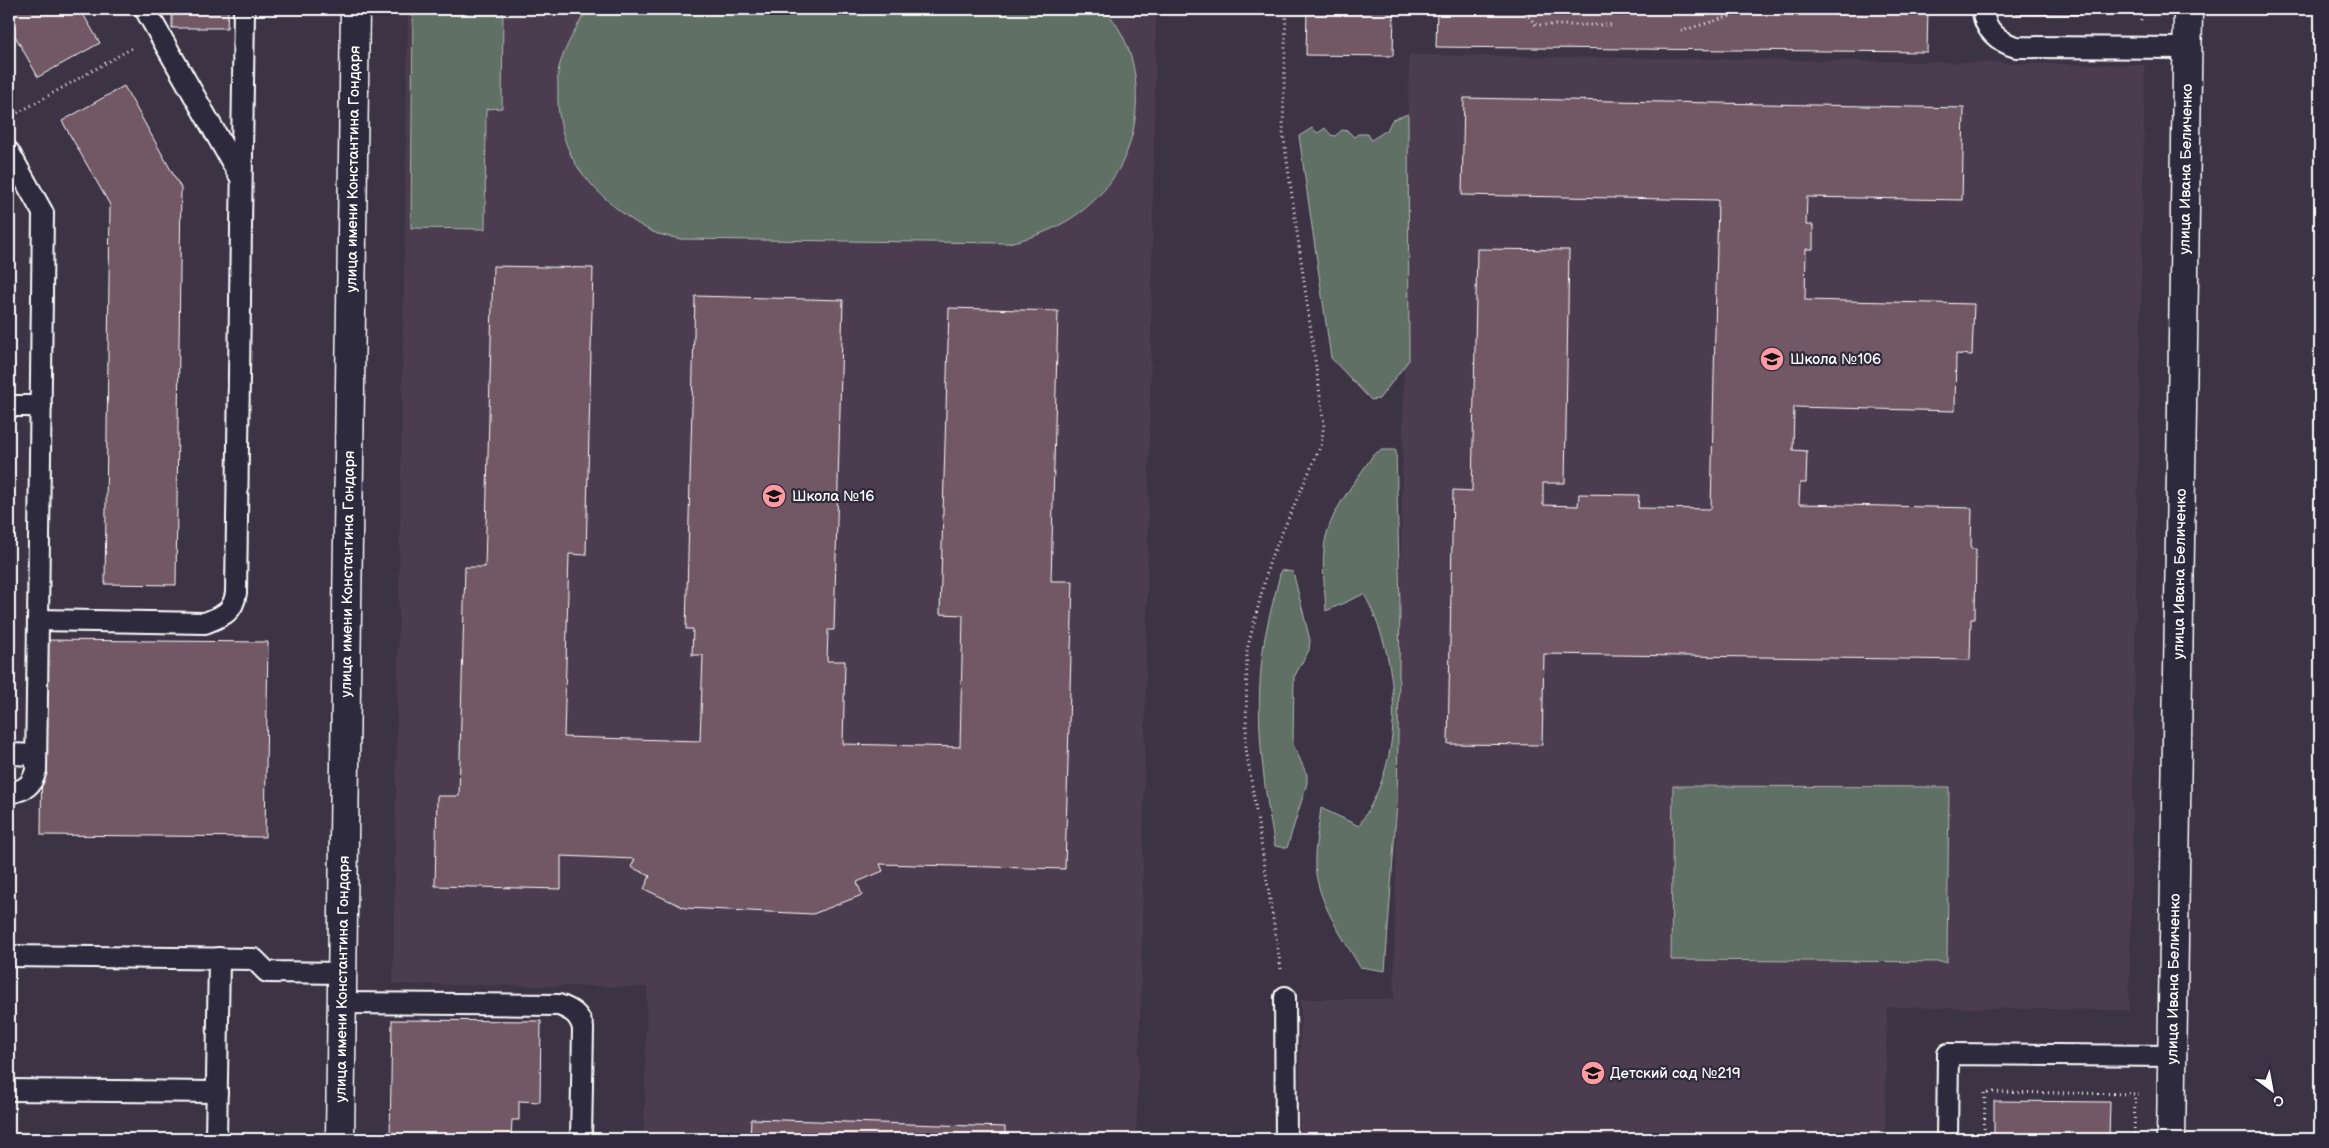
<svg xmlns="http://www.w3.org/2000/svg" width="2329" height="1148" font-family="'Balsamiq Sans',sans-serif">
	<rect width="100%" height="100%" fill="#3c3345"/>
	<filter id="ink" filterUnits="userSpaceOnUse"><feTurbulence type="fractalNoise" baseFrequency=".02" numOctaves="2"/><feDisplacementMap in="SourceGraphic" scale="10" xChannelSelector="R" yChannelSelector="G"/><feConvolveMatrix kernelMatrix="1 2 1 2 8 2 1 2 1" color-interpolation-filters="sRGB"/></filter>
	<g filter="url(#ink)">
		<g fill="#4c3e4f">
			<path d="M408,9h748l-15,984 -5,146h-492l3,-152 -254,-3z"/>
			<path d="M1409,55l736,10 -16,945 -242,-3 -2,132h-586l2,-140h93z"/>
		</g>
		<g fill="#606f65" stroke="#b0b7b2">
			<path d="M413,9h90l-1,99 -16,1 -1,120 -74,-1z"/>
			<path d="M587,9h517c20,21 31,51 32,79 5,83 -49,139 -128,155l-328,-4c-7,-2 -15,-3 -22,-5 -31,-12 -75,-51 -88,-81 -9,-20 -13,-42 -12,-63 0,-8 -1,-16 1,-23 6,-21 18,-40 28,-58z"/>
			<path d="M1408,114l1,246 -30,39 -8,1 -40,-42 -32,-222 13,-8 6,5 7,-5 6,7 4,1 7,-6 6,1 6,6 4,-3h10l3,6 16,-10 5,-10z"/>
			<path d="M1381,450h15l4,153 -3,199 -12,169 -25,-4c-18,-31 -42,-64 -45,-101 -1,-19 4,-39 6,-58l38,18c5,-9 11,-18 15,-27 31,-64 23,-144 -10,-205l-38,17c-1,-20 -4,-41 -2,-61 2,-35 31,-67 49,-95z"/>
			<path d="M1281,570l12,2 17,68 -1,10 -15,27 -1,67 14,31v8l-20,65 -12,-2c-13,-68 -22,-139 -10,-209 4,-22 11,-45 16,-67z"/>
			<path d="M1673,786l276,1 -2,175 -276,-2z"/>
		</g>
		<g fill="#725965" stroke="#fff">
			<path d="M9,9h71l20,34 -62,34 -29,-52z"/>
			<path d="M172,9h56l-1,19h-55z"/>
			<path d="M1307,9h87l-1,47 -87,-1z"/>
			<path d="M1437,9h491l-1,43 -491,-5z"/>
			<path d="M2015,9h113v6l-113,-1z"/>
			<path d="M124,86l57,102 -5,397 -71,-1 5,-379 -48,-84z"/>
			<path d="M1464,98l500,10 -2,92 -155,-3 -1,28h7v24h-7l-1,51 169,4 -2,51 -16,-1 -1,57 -161,-4 -1,43 14,1 -1,32h-6l-1,21 173,4 -1,41h5l-1,70h-4l-1,41 -426,-6 -2,91 -94,-1 5,-254 19,1 5,-242 92,1 -4,233h-22v22l35,1 1,-12 60,1 -1,13 73,1 7,-309 -256,-5z"/>
			<path d="M493,266l100,2 -7,287 -17,-1 -5,183 136,4 3,-86h-11l1,-26h-7l9,-333 148,4 -9,330h-6l-1,31h18l-2,83 117,3 3,-132 -23,-1 9,-306 109,3 -7,270h22l-8,288 -185,-5 3,7 -26,11 5,13 -49,19 -128,-6 -41,-19 6,-13 -19,-9 4,-8 -74,-3v33l-126,-3 2,-90h22l6,-229h20z"/>
			<path d="M43,640l225,2 -3,195 -224,-2z"/>
			<path d="M392,1020l149,1 -1,81 -21,-1v19h-7l-1,19h-121z"/>
			<path d="M1994,1101l116,1 -1,37h-115z"/>
			<path d="M751,1119l254,8v12h-255z"/>
		</g>
		<g fill="none" stroke-linecap="round" stroke-linejoin="round">
			<g stroke="#fff" stroke-width="24">
				<g id="lane">
					<path d="M145,9l96,169"/>
					<path d="M1983,9c0,20 16,33 33,38l171,1"/>
					<path d="M9,152l34,61 -5,407 167,3c17,-7 28,-10 31,-30l8,-584"/>
					<path d="M9,406h32"/>
					<path d="M9,754l27,1"/>
					<path d="M9,793c16,-3 23,-7 27,-23l2,-150"/>
					<path d="M9,956l245,3 13,13 76,1"/>
					<path d="M1285,997l1,142"/>
					<path d="M342,1003l217,2c13,5 20,9 24,23l-2,111"/>
					<path d="M9,1090l208,2"/>
					<path d="M216,1139l3,-181"/>
					<path d="M1947,1139l1,-85 224,2"/>
				</g>
			</g>
			<g stroke="#fff" stroke-width="31">
				<g id="street">
					<path id="s1" d="M340,1139l15,-1130"/>
					<path id="s2" d="M2171,1139l17,-1130"/>
				</g>
			</g>
			<g stroke="#fff" stroke-width="3" stroke-dasharray="1 4" stroke-linecap="butt">
				<path d="M1522,9l14,16h76"/>
				<path d="M2141,21v-12"/>
				<path d="M1681,31l73,-22"/>
				<path d="M9,118l125,-71"/>
				<path d="M1281,969l-35,-221 1,-98 23,-90 51,-115 3,-21 -41,-292 3,-123"/>
				<path d="M1984,1139l1,-47 156,2"/>
				<path d="M2134,1139l1,-45"/>
			</g>
			<use href="#lane" stroke="#2f2a3d" stroke-width="20"/>
			<use href="#street" stroke="#2f2a3d" stroke-width="28"/>
		</g>
	</g>
	<defs>
		<g id="school-disc" transform="scale(1.25)"><circle r="9.5" fill="#ff9aa2" stroke="#2f2a3d"/><path d="M0-5L7-2L0 1L-7-2ZM-4 1L0 2.5L4 1V4Q0 6-4 4Z" fill="#111"/></g>
	</defs>
	<g fill-rule="evenodd">
		<use href="#school-disc" x="1772" y="359"/>
		<use href="#school-disc" x="774" y="496"/>
		<use href="#school-disc" x="1593" y="1073"/>
	</g>
	<g text-anchor="middle" dominant-baseline="central" stroke-width="4.5" stroke-linejoin="round" paint-order="stroke">
		<g font-size="15" fill="#fff" stroke="#2f2a3d">
			<text stroke="none"><textPath href="#s1" startOffset="970">улица имени Константина Гондаря</textPath></text>
			<text stroke="none"><textPath href="#s2" startOffset="970">улица Ивана Беличенко</textPath></text>
			<text stroke="none"><textPath href="#s1" startOffset="565">улица имени Константина Гондаря</textPath></text>
			<text stroke="none"><textPath href="#s2" startOffset="565">улица Ивана Беличенко</textPath></text>
			<text stroke="none"><textPath href="#s1" startOffset="160">улица имени Константина Гондаря</textPath></text>
			<text stroke="none"><textPath href="#s2" startOffset="160">улица Ивана Беличенко</textPath></text>
		</g>
		<g font-size="15" fill="#fff" stroke="#2f2a3d" text-anchor="start">
			<text x="1790" y="359">Школа №106</text>
			<text x="792" y="496">Школа №16</text>
			<text x="1610" y="1073">Детский сад №219</text>
		</g>
	</g>
	<rect width="2329" height="1148" fill="none" stroke="#2f2a3d" stroke-width="30"/>
	<rect x="15" y="15" width="2299" height="1118" fill="none" stroke="#fff" stroke-width="2" filter="url(#ink)"/>
	<g transform="translate(2272 1090) rotate(148)" stroke="#2f2a3d" stroke-width="4" paint-order="stroke">
	<path d="M0-4L9 19L0 12L-9 19Z" fill="#ffffff"/>
	<text y="-8" font-size="14" font-weight="bold" text-anchor="middle" fill="#ffffff">С</text>
	</g>
</svg>
